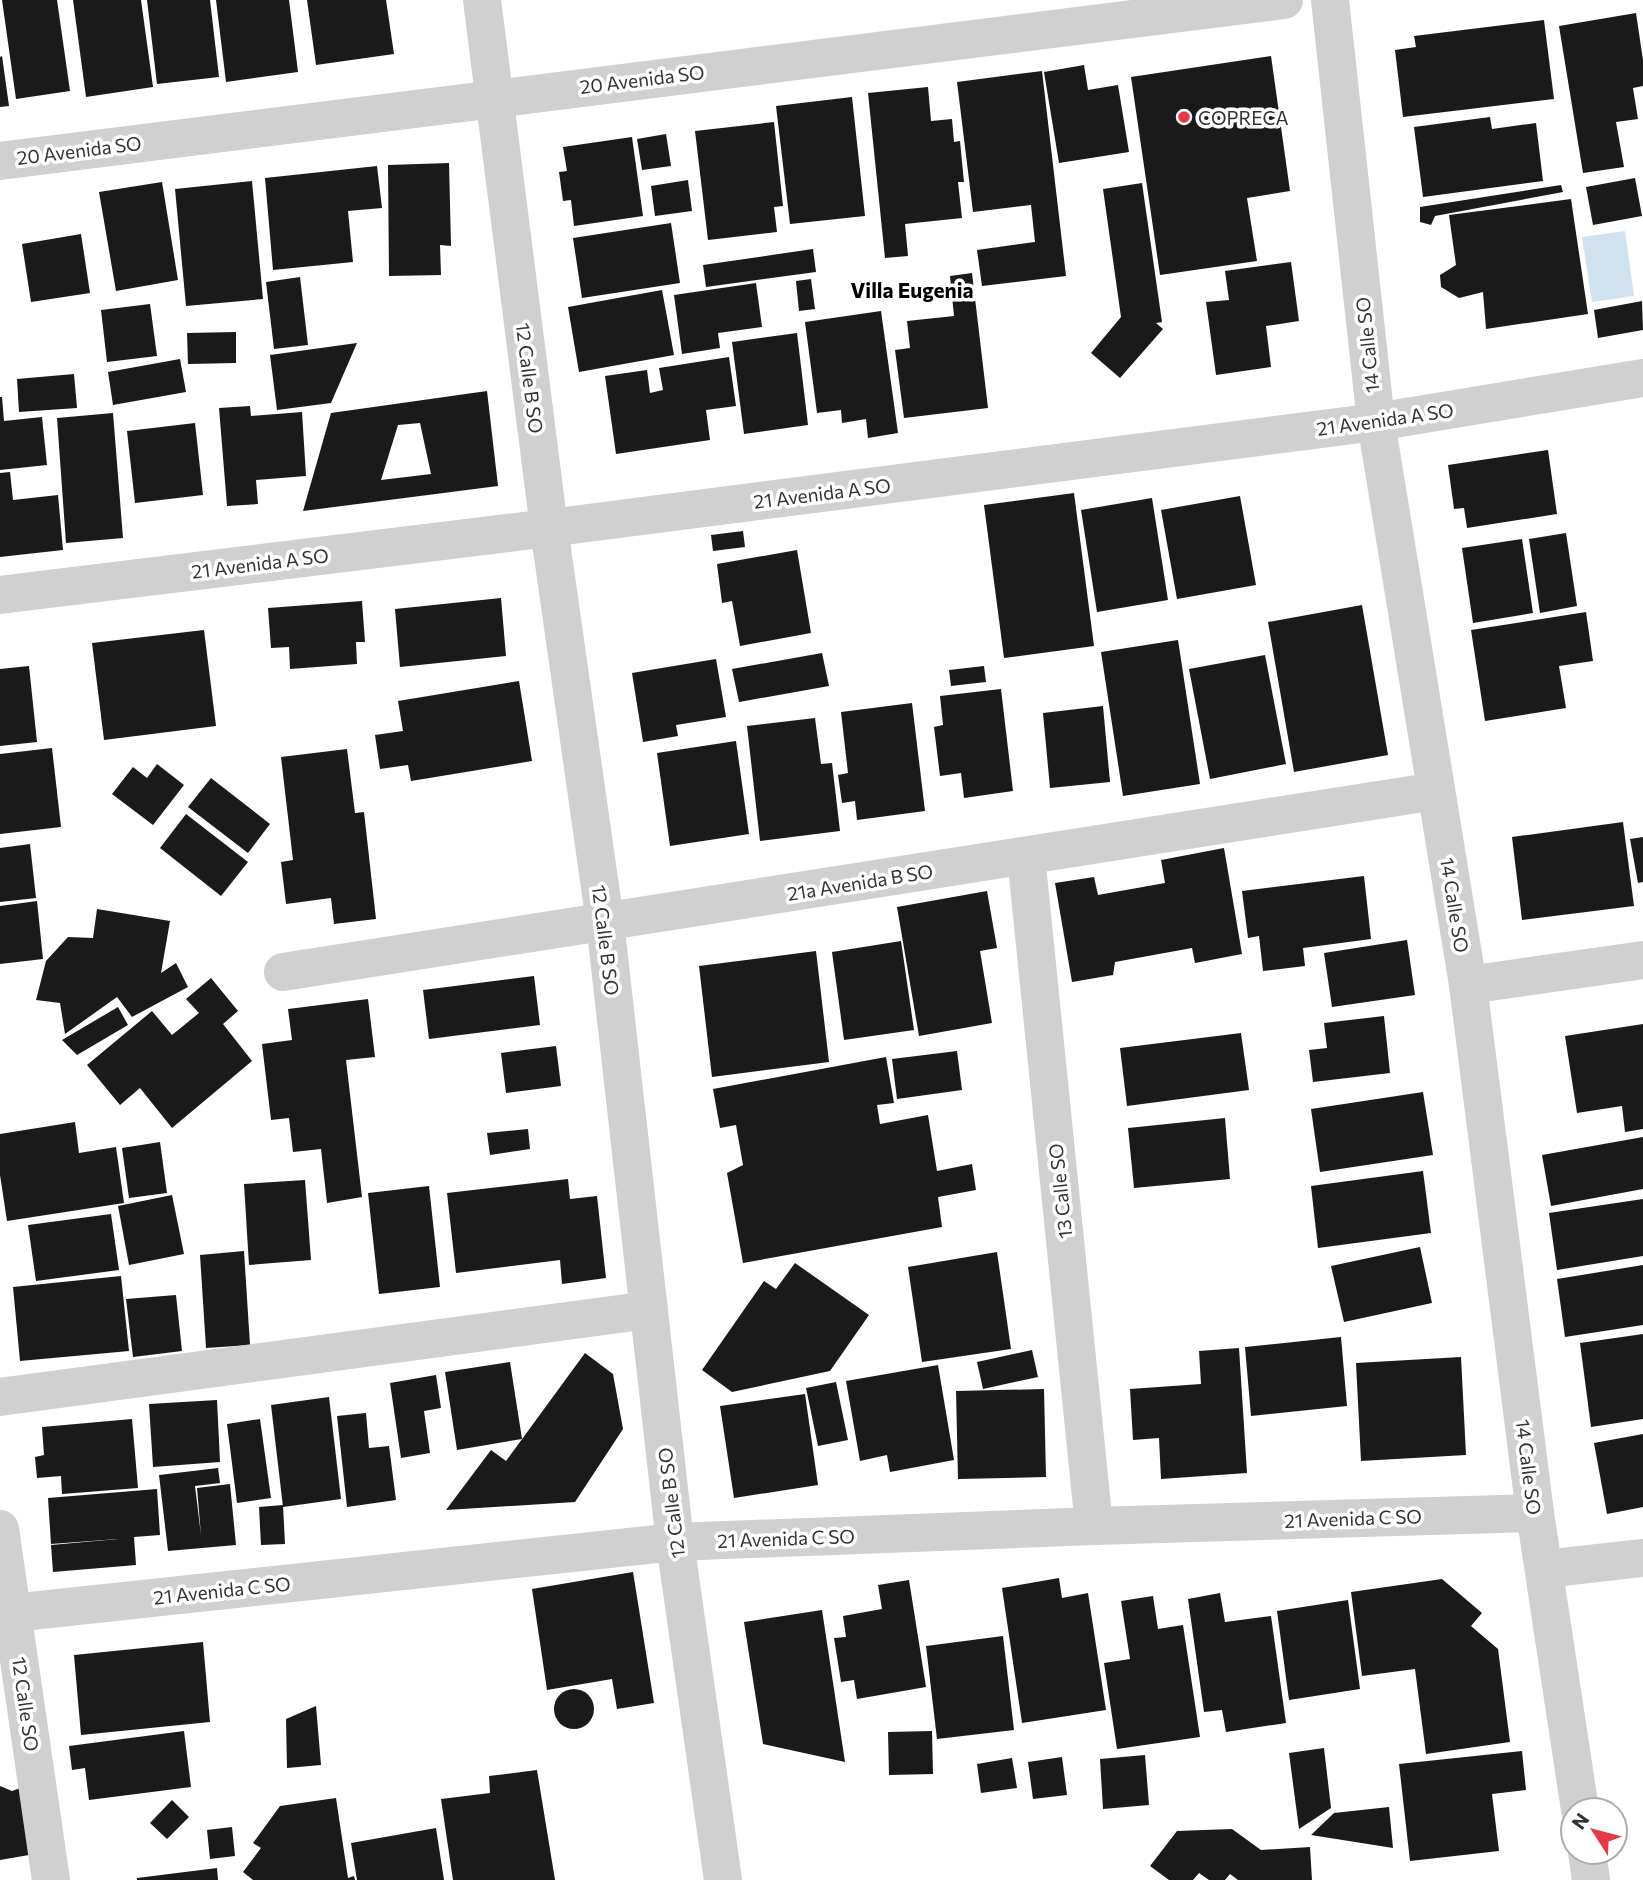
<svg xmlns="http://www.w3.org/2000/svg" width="1643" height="1880" font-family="Commissioner,sans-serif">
	<rect width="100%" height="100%" fill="#fff"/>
	<path fill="#cfe2ee" d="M1625,231l9,65 -42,6 -10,-65z"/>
	<g fill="#1a1a1a" fill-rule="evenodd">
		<path d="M2,0h55l13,91 -54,8z"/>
		<path d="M73,0h68l12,87 -67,10z"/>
		<path d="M147,0h63l9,77 -62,7z"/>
		<path d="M216,0h73l9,72 -72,10z"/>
		<path d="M307,0h79l8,54 -78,11z"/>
		<path d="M1636,13l7,47v26l-10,2 5,31 -22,3 8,45 -41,6 -24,-147z"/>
		<path d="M1544,20l10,79 -151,18 -8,-67 21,-3 -2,-11z"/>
		<path d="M2,56l7,50 -9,1v-50z"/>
		<path d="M1271,56l19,135 -43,7 10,63 -97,14 -29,-198z"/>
		<path d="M1084,65l4,25 30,-5 11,67 -70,11 -15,-91z"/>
		<path d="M1042,71l24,205 -84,10 -5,-36 58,-8 -4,-37 -58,7 -16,-130z"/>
		<path d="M928,87l3,34 21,-2 2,23 6,-1 4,41h-6l4,36 -57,6 3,32 -23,2 -17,-165z"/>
		<path d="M852,97l13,119 -75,8 -14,-118z"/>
		<path d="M1490,117l2,12 44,-6 7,58 -120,16 -9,-70z"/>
		<path d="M774,122l9,84 -9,1 3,25 -69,8 -13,-109z"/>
		<path d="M666,134l5,32 -29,4 -5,-31z"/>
		<path d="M632,137l11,79 -69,10 -3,-26 -8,1 -4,-29 8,-1 -4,-24z"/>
		<path d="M449,163l2,83 -11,-1 1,30 -52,1 -1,-111z"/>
		<path d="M377,166l5,42 -34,3 5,51 -80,8 -8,-92z"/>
		<path d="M1635,178l7,38 -49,9 -7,-38z"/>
		<path d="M688,180l4,31 -37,5 -4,-30z"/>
		<path d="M252,181l11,118 -77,7 -11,-117z"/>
		<path d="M162,182l16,98 -62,11 -17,-99z"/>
		<path d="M1142,183l20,139 -6,1 7,6 -43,49 -29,-25 30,-36 -18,-128z"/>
		<path d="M1561,185l2,7 -128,24 -4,9 -11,-3v-15z"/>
		<path d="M1571,199l17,115 -102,15 -3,-37 -24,6 -18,-11 -1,-12 16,-10 -7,-50z"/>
		<path d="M671,223l9,60 -98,15 -9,-60z"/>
		<path d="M81,234l9,59 -59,9 -9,-58z"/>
		<path d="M813,249l3,23 -110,15 -3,-22z"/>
		<path d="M1291,262l8,59 -33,5 5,41 -55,8 -10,-73 23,-2 -4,-29z"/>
		<path d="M972,273l16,135 -84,10 -9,-68 15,-2 -3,-27 47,-5 -4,-40z"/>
		<path d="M300,277l8,68 -34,4 -8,-67z"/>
		<path d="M811,279l4,30 -16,2 -3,-30z"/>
		<path d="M756,283l6,44 -44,6 2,15 -38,6 -8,-59z"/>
		<path d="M662,290l12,65 -95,17 -11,-65z"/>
		<path d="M1642,301l1,29 -45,8 -4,-28z"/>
		<path d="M150,304l7,52 -50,6 -6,-52z"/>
		<path d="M881,311l17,122 -30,5 -2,-19 -24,4 -1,-13 -24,3 -12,-91z"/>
		<path d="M236,332v31l-48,1 -1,-31z"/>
		<path d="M797,333l11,92 -64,9 -12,-92z"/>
		<path d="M357,343l-26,60 -54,7 -7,-55z"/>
		<path d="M729,357l7,49 -30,4 4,30 -94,14 -11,-78 42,-6 3,23 13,-3 -4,-22z"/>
		<path d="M180,359l6,33 -73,13 -5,-33z"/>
		<path d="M74,374l3,34 -58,4 -2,-33z"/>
		<path d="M487,391l11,95 -195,25 28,-98zM420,423l11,51 -50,6 17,-55z"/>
		<path d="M0,397h2l2,24 38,-4 5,48 -47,5z"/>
		<path d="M250,406l1,10 51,-4 4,64 -50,4 2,24 -31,2 -8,-98z"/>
		<path d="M113,413l10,125 -57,5 -9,-125z"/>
		<path d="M195,423l8,72 -68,8 -8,-72z"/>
		<path d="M1548,450l9,64 -90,14 -3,-20 -10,1 -6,-44z"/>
		<path d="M10,472l3,28 45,-5 5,55 -63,7v-84z"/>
		<path d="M1074,493l20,153 -90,12 -20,-153z"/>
		<path d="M1240,496l16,89 -79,14 -16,-89z"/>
		<path d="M1152,498l16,102 -71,12 -16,-102z"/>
		<path d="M743,531l2,16 -32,4 -2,-16z"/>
		<path d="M1566,533l11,73 -37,7 -11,-74z"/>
		<path d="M1522,539l11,74 -60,10 -11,-75z"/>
		<path d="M797,550l14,83 -71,13 -8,-45 -10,2 -5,-39z"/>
		<path d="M501,598l5,58 -106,11 -5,-58z"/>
		<path d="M362,601l3,41h-9l1,22 -67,5 -1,-22 -18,1 -3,-40z"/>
		<path d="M1362,605l26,150 -94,17 -26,-150z"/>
		<path d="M1586,612l7,49 -34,5 7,42 -81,13 -14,-91z"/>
		<path d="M204,630l12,96 -112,14 -12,-97z"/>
		<path d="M1178,640l22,144 -77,12 -22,-144z"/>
		<path d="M822,653l7,33 -90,16 -7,-33z"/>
		<path d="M1265,655l21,109 -76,15 -21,-110z"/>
		<path d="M716,659l10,58 -50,8 2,11 -35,6 -11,-69z"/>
		<path d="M29,666l8,76 -37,4v-77z"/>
		<path d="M984,666l2,16 -35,4 -2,-16z"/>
		<path d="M519,681l13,80 -121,20 -3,-16 -28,4 -5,-34 28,-4 -5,-30z"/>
		<path d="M1001,689l12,102 -49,7 -3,-25 -21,3 -6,-49 9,-2 -3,-29z"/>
		<path d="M912,703l13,108 -68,9 -2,-19 -13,2 -4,-28 10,-2 -7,-61z"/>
		<path d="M1103,706l7,76 -60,6 -7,-75z"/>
		<path d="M815,718l6,46 11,-1 8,68 -80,10 -13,-115z"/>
		<path d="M736,741l13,93 -79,12 -13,-93z"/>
		<path d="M52,748l9,79 -61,7v-80z"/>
		<path d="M347,749l8,64 9,-1 12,107 -42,5 -3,-26 -45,6 -5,-42 12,-2 -12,-103z"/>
		<path d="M157,764l27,21 -31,40 -41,-31 21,-27 14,11z"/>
		<path d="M211,778l59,46 -22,29 -60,-46z"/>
		<path d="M186,814l62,48 -27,34 -61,-48z"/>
		<path d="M1623,822l11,84 -112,14 -10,-83z"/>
		<path d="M1643,837v45l-5,1 -8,-44z"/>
		<path d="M30,844l6,54 -36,4v-54z"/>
		<path d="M1224,848l18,106 -47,9 -3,-15 -77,14 -2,13 -41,7 -17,-99 39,-6 4,18 67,-12 -4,-23z"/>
		<path d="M1364,876l7,63 -68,9 2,18 -42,5 -4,-35 -11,2 -6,-47z"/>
		<path d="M987,891l10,57 -17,3 12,72 -73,13 -22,-129z"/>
		<path d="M37,901l6,58 -43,5v-58z"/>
		<path d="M97,909l73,12 -9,52 15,-10 12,24 -56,30 -15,-20 -52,37 -5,-31 -24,-3 10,-39 22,-24 25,1z"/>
		<path d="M1407,940l8,55 -83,12 -8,-54z"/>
		<path d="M901,941l13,89 -70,10 -12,-88z"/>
		<path d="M816,951l13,111 -117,15 -13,-111z"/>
		<path d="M534,976l6,49 -111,14 -6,-49z"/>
		<path d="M211,978l27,33 -15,13 29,37 -80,67 -32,-40 -20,17 -33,-40 65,-54 20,24 27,-22 -13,-14z"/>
		<path d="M368,999l7,58 -29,3 16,137 -35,6 -6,-54 -28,3 -4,-34 -18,2 -9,-76 30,-4 -4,-31z"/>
		<path d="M118,1007l10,18 -51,30 -15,-15z"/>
		<path d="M1384,1016l6,57 -77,9 -4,-32 18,-2 -3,-25z"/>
		<path d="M1643,1024v105l-18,3 -3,-26 -45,7 -12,-77z"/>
		<path d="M1241,1033l8,57 -122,16 -7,-58z"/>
		<path d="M556,1046l5,40 -55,7 -5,-40z"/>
		<path d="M957,1051l5,39 -65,9 -5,-40z"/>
		<path d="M886,1057l8,46 -17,2 3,19 48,-9 9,56 35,-7 4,26 -38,7 4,30 -199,36 -16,-90 16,-8 -7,-40 -16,3 -7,-39z"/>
		<path d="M1423,1092l10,63 -113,17 -9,-63z"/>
		<path d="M1225,1118l5,61 -96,9 -6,-60z"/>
		<path d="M75,1122l4,31 37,-6 8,56 -117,18 -7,-46v-41z"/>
		<path d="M528,1129l2,20 -40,6 -3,-22z"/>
		<path d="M1643,1137v52l-92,17 -9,-51z"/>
		<path d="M160,1142l7,51 -38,5 -7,-50z"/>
		<path d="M1423,1171l8,62 -113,15 -7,-62z"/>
		<path d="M568,1179l2,20 27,-3 9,82 -44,6 -2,-24 -104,13 -9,-80z"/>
		<path d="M305,1180l6,80 -62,5 -5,-81z"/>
		<path d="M429,1186l11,101 -61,7 -11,-101z"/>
		<path d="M172,1195l12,59 -55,11 -11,-59z"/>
		<path d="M1643,1199v57l-86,14 -8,-57z"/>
		<path d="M111,1214l8,56 -83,11 -8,-56z"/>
		<path d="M1420,1247l12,56 -88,19 -13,-56z"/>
		<path d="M244,1251l6,94 -44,3 -6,-93z"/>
		<path d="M997,1252l14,97 -89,13 -14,-95z"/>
		<path d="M795,1263l74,52 -39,56 -98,21 -30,-22 62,-89 12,8z"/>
		<path d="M1643,1265v60l-78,12 -8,-58z"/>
		<path d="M121,1276l8,75 -109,10 -7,-74z"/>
		<path d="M176,1295l6,56 -49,6 -7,-58z"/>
		<path d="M1643,1334v85l-52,8 -11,-84z"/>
		<path d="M1341,1337l6,69 -96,10 -6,-69z"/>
		<path d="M1239,1348l8,125 -86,6 -2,-41 -26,2 -3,-51 71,-5 -2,-33z"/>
		<path d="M1032,1350l6,27 -55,12 -6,-27z"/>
		<path d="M585,1353l28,21 10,55 -48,73 -129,8 45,-60 15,11z"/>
		<path d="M1461,1357l5,98 -105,6 -5,-98z"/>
		<path d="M510,1362l12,77 -65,11 -12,-78z"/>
		<path d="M938,1365l16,95 -64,12 -3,-17 -27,6 -14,-80z"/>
		<path d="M436,1375l5,33 -17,3 6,42 -29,5 -11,-75z"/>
		<path d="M836,1382l12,58 -30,6 -12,-58z"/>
		<path d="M1044,1389l2,88 -88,2 -2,-88z"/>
		<path d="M805,1394l13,91 -84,13 -14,-92z"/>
		<path d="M329,1397l12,102 -58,8 -12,-102z"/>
		<path d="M217,1400l3,62 -67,5 -4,-63z"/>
		<path d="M366,1413l3,35 20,-2 7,54 -49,7 -10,-91z"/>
		<path d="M132,1419l6,69 -76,6 -1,-18 -24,2 -2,-21 9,-2 -2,-28z"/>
		<path d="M260,1419l11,79 -34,5 -10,-79z"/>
		<path d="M1643,1434v73l-36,7 -13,-71z"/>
		<path d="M218,1468l2,15 -25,3 6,49 -4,-47 33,-4 6,61 -68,6 -9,-76z"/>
		<path d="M157,1489l3,46 -26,2 2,28 -83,7 -2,-27 67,-6 -67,5 -3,-46z"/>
		<path d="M283,1505l2,39 -24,1 -2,-38z"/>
		<path d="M633,1572l21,131 -37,6 -5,-30 -65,11 -15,-101z"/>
		<path d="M1059,1578l3,20 26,-5 18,117 -84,13 -20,-135z"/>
		<path d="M1442,1579l40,34 -11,13 27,23 12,93 -84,12 -11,-85 -53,7 -11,-84z"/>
		<path d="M909,1580l17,107 -69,12 -3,-19 -13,2 -7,-44 12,-1 -3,-21 39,-7 -4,-24z"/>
		<path d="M1220,1593l5,29 46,-6 15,107 -60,9 -4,-22 -18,2 -16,-113z"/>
		<path d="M1153,1596l5,33 25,-4 17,112 -83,12 -13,-86 26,-4 -9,-58z"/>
		<path d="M1348,1600l12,89 -71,11 -12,-89z"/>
		<path d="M822,1610l23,152 -82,-18 -19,-122z"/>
		<path d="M1003,1636l11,94 -77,9 -11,-93z"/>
		<path d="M203,1642l7,80 -129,13 -7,-80z"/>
		<circle cx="574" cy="1709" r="20"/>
		<path d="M316,1706l5,59 -34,3 -1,-49z"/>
		<path d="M184,1731l7,56 -102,13 -4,-32 -13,2 -3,-24z"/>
		<path d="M932,1731l1,43 -44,1 -1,-43z"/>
		<path d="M1324,1748l7,60 -32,21 -10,-76z"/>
		<path d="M1522,1751l4,39 -34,4 7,57 -89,10 -11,-97z"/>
		<path d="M1145,1755l4,50 -46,4 -3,-50z"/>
		<path d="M1062,1757l5,38 -34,4 -5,-37z"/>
		<path d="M1012,1758l5,30 -36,5 -4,-29z"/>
		<path d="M537,1770l18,110h-102l-12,-81 49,-6 -1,-17z"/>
		<path d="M29,1785v70l-29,5v-74l12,5z"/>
		<path d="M336,1798l12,80 6,-2 1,4h-102l-10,-8 18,-24 -8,-5 27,-37z"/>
		<path d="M172,1800l17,17 -22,22 -17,-16z"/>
		<path d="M1389,1807l4,41 -82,-13 23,-22z"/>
		<path d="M232,1827l3,29 -25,3 -3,-29z"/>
		<path d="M436,1828l8,52h-87l-6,-37z"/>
		<path d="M1232,1829l29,21 49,-3 2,33h-74l-8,-6 -5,6h-16l-10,-7 -6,7h-24l-19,-14 27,-35z"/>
		<path d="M217,1868l1,12h-81v-2z"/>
	</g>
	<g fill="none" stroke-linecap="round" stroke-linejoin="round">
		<g stroke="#d0d0d0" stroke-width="38">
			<path d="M482,0l67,528 56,394 70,620 48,338"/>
			<path d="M1330,0l46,422 92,563 67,528 45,297"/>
			<path d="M0,161l1284,-161"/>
			<path d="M0,595l549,-67 827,-106 267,-44"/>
			<path d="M1026,856l68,670"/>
			<path d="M283,972l1153,-181"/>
			<path d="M1468,985l175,-25"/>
			<path d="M0,1397l649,-87"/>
			<path d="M0,1529l51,351"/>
			<path d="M1544,1569l99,-11"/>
			<path d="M0,1608l12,5 663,-71 419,-16 441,-13"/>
			<path d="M1587,1852l4,28"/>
		</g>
	</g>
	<circle fill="#e63946" stroke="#fff" stroke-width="2.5" cx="1184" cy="117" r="7"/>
	<g text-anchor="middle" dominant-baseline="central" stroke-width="7" stroke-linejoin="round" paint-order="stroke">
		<g font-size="19" fill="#333" stroke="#fff">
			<text transform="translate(642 79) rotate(-7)">20 Avenida SO</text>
			<text transform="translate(79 150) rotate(-7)">20 Avenida SO</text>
			<text transform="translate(1367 345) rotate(-96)">14 Calle SO</text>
			<text transform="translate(530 378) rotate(83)">12 Calle B SO</text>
			<text transform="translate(1385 419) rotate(-8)">21 Avenida A SO</text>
			<text transform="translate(822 493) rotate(-7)">21 Avenida A SO</text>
			<text transform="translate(260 563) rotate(-7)">21 Avenida A SO</text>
			<text transform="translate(860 882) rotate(-9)">21a Avenida B SO</text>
			<text transform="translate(1455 905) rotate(81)">14 Calle SO</text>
			<text transform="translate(606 940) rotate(83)">12 Calle B SO</text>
			<text transform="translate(1060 1191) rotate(-96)">13 Calle SO</text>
			<text transform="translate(1529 1467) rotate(83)">14 Calle SO</text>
			<text transform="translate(671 1503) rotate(-97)">12 Calle B SO</text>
			<text transform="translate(1353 1518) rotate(-2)">21 Avenida C SO</text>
			<text transform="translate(786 1538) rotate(-2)">21 Avenida C SO</text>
			<text transform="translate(222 1590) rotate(-6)">21 Avenida C SO</text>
			<text transform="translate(26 1704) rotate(82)">12 Calle SO</text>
		</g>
		<g font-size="19" fill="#333" stroke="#fff" text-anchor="start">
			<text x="1198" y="117">COPRECA</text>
		</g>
		<g font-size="21" font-weight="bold" fill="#000" stroke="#fff">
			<text x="912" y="289">Villa Eugenia</text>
		</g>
	</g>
	<g transform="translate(1594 1831) rotate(306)"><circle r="33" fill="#ffffff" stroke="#adadad" stroke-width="2"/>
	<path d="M0-5L12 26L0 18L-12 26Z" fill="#e63946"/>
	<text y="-10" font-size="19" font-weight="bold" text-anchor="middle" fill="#333333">N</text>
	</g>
</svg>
